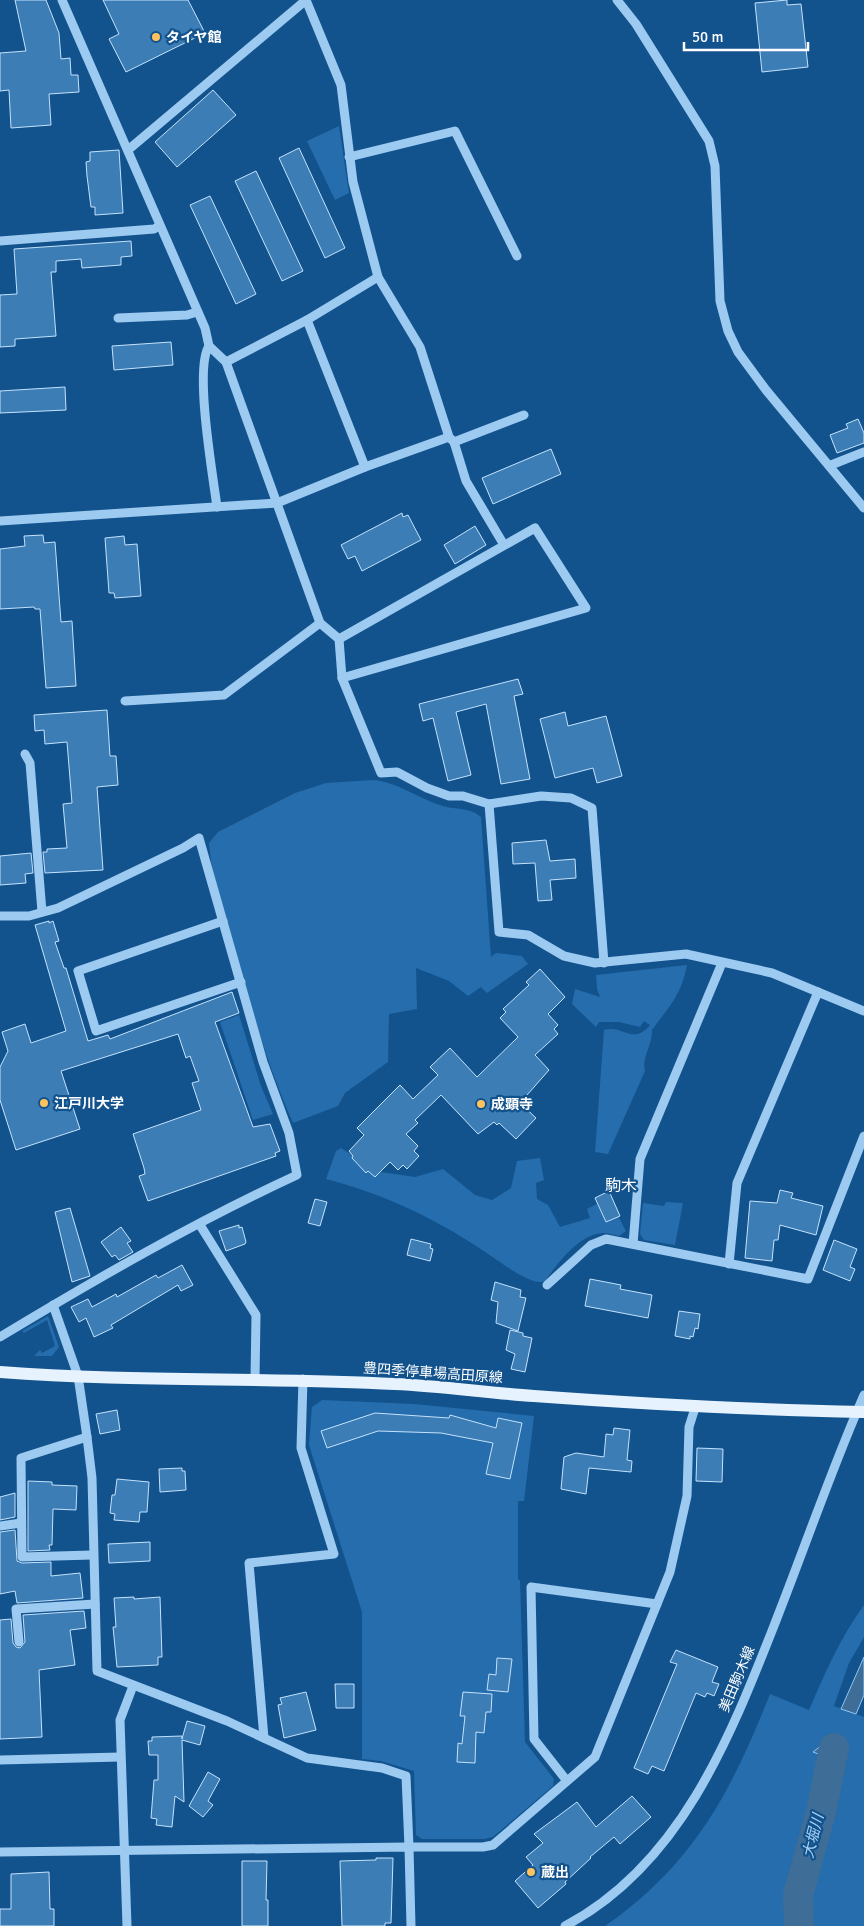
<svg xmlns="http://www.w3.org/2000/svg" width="864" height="1926" font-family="Signika,'Noto Sans JP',sans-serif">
	<rect width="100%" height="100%" fill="#13538d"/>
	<g fill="#256dac">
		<path d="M339,126l10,67 -14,7 -28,-59z"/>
		<path d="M373,780c25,2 46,19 70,26 13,4 27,1 38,11l10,140 5,-4 26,3 6,8 -41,29 -6,-6 -13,9 -19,-15 -33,-13 1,41 -28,5 -1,48 -43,31 -7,13 -45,17c-36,-81 -56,-168 -81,-253l-3,-27 9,-11 77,-39 31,-10z"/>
		<path d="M687,965c-6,31 -17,40 -35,65 1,14 -11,28 -7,41l-37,83 -13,-2 9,-122c19,-6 29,16 46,-5l-6,-4 -4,6 -21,-5h-20l-3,5 -24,-23 3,-15 25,8 -3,-8 -1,-14z"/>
		<path d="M239,1015l22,71 12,28 -20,6 -33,-98z"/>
		<path d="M341,1148l12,8 -1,2 14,15 2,-2 7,6 6,-5 34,5 28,-8 32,26 17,5 19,-12 6,-27 23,-3 4,22 -8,3 1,16 11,6 12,22 30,-9 -3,-9 10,-5 9,18 12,-6 8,15 -7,5c-5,-1 -11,-3 -16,-3 -24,1 -45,30 -58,48 -13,6 -43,-18 -54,-25 -50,-35 -106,-62 -165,-77l10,-28z"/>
		<path d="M666,1202l17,1 -8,42 -31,-5 -4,-6 3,-31 21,3z"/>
		<path d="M48,1316l11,31 -7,9h-18l6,-6 2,3 13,-7 -8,-26 -23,13 -2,-2z"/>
		<path d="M322,1400l92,4 120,12 -10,85h-6v79h2l5,162 29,37 -1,7 -60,51 -9,2h-62l-6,-4 -2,-64 -33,-10 -19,-2v-147l-53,-167 3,-38z"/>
		<path d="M864,1605v32l-15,26 -15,43 30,11v209h-259c89,-62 126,-134 165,-232l39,16c16,-37 31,-72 55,-105z"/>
	</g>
	<g fill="#3e6d97" stroke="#8fc6f4">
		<path d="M864,1657v38l-8,19 -15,-5z"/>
		<path d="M826,1742l16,6 2,16 -31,-12z"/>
	</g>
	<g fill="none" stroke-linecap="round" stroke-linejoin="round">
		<path stroke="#3e6d97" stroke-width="30" d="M799,1926l-1,-31 23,-83 13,-64"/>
	</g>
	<g fill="#3c7db6" stroke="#c4e2fc">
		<path d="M15,0h31l13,33 2,26 9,-1 1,17h7l1,17 -30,2 2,31 -40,3 -2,-38 -9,1v-38l26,-2z"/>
		<path d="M103,0h85l17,33 -79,39 -17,-33 10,-5z"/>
		<path d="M787,0v5l14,-1 7,63 -46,5 -7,-69z"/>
		<path d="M213,90l23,25 -59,52 -22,-25z"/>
		<path d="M299,148l46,100 -20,10 -46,-100z"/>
		<path d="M119,150l4,63 -28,2v-8h-4l-4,-31 -1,-14 4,-1v-9z"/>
		<path d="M256,171l47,100 -21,10 -47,-100z"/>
		<path d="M210,196l46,98 -20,10 -46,-99z"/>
		<path d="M131,241l1,15 -11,1v8l-39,3 -1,-9 -25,2v11h-5l5,64 -41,3v7l-15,1v-52l17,-1 -3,-45z"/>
		<path d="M171,342l2,23 -59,5 -2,-24z"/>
		<path d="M65,387l1,23 -66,3v-22z"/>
		<path d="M858,419l6,14v10l-27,10 -7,-18 18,-7 -2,-4z"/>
		<path d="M551,449l10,25 -68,30 -11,-26z"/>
		<path d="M402,513l1,4 5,-2 13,25 -59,31 -7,-15 -7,3 -7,-14z"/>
		<path d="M475,526l11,19 -31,19 -11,-19z"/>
		<path d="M43,535l1,8 11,-1 6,80 11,-1 4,65 -30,2 -6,-79h-5l-1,-2 -34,2v-60l25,-3 -1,-10z"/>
		<path d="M124,536l1,9 12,-1 4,52 -26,2 -1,-5h-5l-4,-55z"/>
		<path d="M518,679l5,15 -9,2 16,83 -29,5 -15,-80 -30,8 15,63 -23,6 -15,-63 -10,3 -4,-17z"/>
		<path d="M107,710l3,46h6l2,29 -21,2 6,83 -58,3 -2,-21h4v-3l20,-1 -4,-44 9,-1 -5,-61 -22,2 -1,-14 -9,1 -1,-16z"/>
		<path d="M565,712l3,14 38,-10 16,60 -25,7 -4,-15 -38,10 -15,-59z"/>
		<path d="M546,840l4,21 25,-2 1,19 -26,2 2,20 -14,1 -3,-38 -22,1 -1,-21z"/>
		<path d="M31,853l2,20 -8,1 1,9 -26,2v-29z"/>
		<path d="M49,921v2l4,-2 6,20 -4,1 9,26h2l22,73 20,-6 2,4 122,-47 7,21 -24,9 38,105 17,-3 10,27 -5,2 1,3 -128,45 -9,-25 6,-2 -1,-6 -11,-34 68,-24 -9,-27 7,-2 -9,-25 -4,2 -8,-24 -117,37 19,58 -64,21 -16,-50v-33l8,-16 -6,-19 23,-8 6,19 35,-12 -31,-106z"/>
		<path d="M540,969l25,28 -17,17 10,11 -4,4 4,5 -23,21 14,15 -29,33 16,15 -20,21 -17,-16 -2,2 -3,-3 -16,12 -37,-39 -26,25 3,3 -12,11 12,12 -4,5 5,5 -12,13 -4,-4 -5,5 -8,-8 -15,15 -7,-6 -2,2 -14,-15 1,-2 -4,-5 15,-16 -7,-7 43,-43 13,14 25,-24 -8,-8 20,-19 27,29 41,-40 -18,-19 6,-6 -3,-3 26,-24 -3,-3z"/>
		<path d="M780,1190l13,3 -2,5 32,8 -7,29 -36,-10 -2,15h-4l-2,21 -27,-3 5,-57 27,2z"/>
		<path d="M609,1191l11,25 -14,6 -11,-24z"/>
		<path d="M315,1199l12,3 -7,24 -12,-3z"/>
		<path d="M70,1208l20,68 -18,6 -17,-70z"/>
		<path d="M239,1225v3l3,-1 4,15 -1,2 -19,7 -7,-20z"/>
		<path d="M121,1227l10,14 -4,2 6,9 -14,8 -4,-5 -3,2 -11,-15z"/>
		<path d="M411,1239l20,5 -1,4 3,1 -3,12 -23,-6z"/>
		<path d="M834,1240l23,9 -7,18 5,2 -5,12 -27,-11z"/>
		<path d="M182,1265l11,20 -12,6 -3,-6 -67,40 2,3 -19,9 -8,-19 -7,4 -8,-15 17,-8 4,8 24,-13 1,3 39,-22 2,3z"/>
		<path d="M590,1279l31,6 -1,4 32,6 -4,23 -63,-12z"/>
		<path d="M495,1282l26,8 -1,7 6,1 -8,33 -22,-8 2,-21 -7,-2z"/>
		<path d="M679,1311l21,3 -2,15 -3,-1 -2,9 -3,-1v3l-15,-3z"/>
		<path d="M510,1330l13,3v3l9,2 -7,34 -14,-3 4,-15 -9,-4z"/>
		<path d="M117,1410l3,20 -20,4 -4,-20z"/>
		<path d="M375,1413l74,5 1,-3 46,13 2,-10 24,5 -12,56 -24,-5 7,-31 -52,-10 -63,-2 -51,17 -6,-17z"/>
		<path d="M614,1428l16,2 -3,30 5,1 -1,11 -42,-4 -3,26 -25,-5 3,-32 12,-4 28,4 2,-23 7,1z"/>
		<path d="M697,1448l26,1 -1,33 -26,-1z"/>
		<path d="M182,1468v3h3l1,19 -26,2 -1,-23z"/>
		<path d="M117,1479l32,3 -2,30h-7l-1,10 -25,-2 1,-6 -5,-1 2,-18h3z"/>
		<path d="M28,1481l24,1v3l25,1 -1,24 -23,-1 -1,36h-3l1,5 -22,1z"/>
		<path d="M15,1493v24l-15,3v-23z"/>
		<path d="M15,1530l2,31 5,2 29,-1v14l29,-3 3,25 -66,5 -2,-12 -15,3v-62z"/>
		<path d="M150,1542v19l-41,2 -1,-19z"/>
		<path d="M134,1597v2l26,-2 2,60h-4v8l-41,2 -4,-40h3l-2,-29z"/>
		<path d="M84,1611l2,17 -16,2 5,35 -36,5 3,67 -42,2v-119l11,-1 2,24 3,4 4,1 5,-6 -2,-27z"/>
		<path d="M676,1650l42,17 -6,15 7,2 -5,12 -7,-3 -2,4 -9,-4 -32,78 -12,-5 -4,8 -14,-6 43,-104 -7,-2z"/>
		<path d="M497,1658l15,1 -4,33 -21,-2 2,-16 7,1z"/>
		<path d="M335,1684h19v24h-18z"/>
		<path d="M306,1692l10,38 -32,8 -6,-33 4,-1 -2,-6z"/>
		<path d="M463,1692l29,2 -1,18h-5l-2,21 -8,-1 -1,31 -18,-1 1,-19 4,1 3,-28h-5z"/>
		<path d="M187,1721l18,5 -5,19 -18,-5 2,62 -9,-6 -3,31 -16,-2 1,-6 -6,-1 3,-38h4v-25h-9l-1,-14h4v-4l30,-1v3z"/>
		<path d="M208,1772l12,7 -12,22 5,4 -10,12 -14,-11z"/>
		<path d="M632,1796l19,21 -31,27 -6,-7 -24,20 1,1 -26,24 1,2 -28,24 -23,-27 18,-16 -7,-8 17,-14 -9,-9 43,-32 19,25z"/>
		<path d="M376,1858h17l-2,65h-6v3h-43l-2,-65 36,-1z"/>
		<path d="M242,1861h25l-1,39h2v26h-26z"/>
		<path d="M49,1872l1,37h4v17h-54v-17h11v-35z"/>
	</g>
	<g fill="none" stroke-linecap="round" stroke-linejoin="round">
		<g stroke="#9dcaf1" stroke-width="9">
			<path d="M62,0l143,328 4,18 17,16 94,261 19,16 3,39 39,95 16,-1 30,16 22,8h14l26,8 52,-8 30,2 21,10 12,155"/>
			<path d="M617,0l19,24 73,117 6,25 5,135 8,30 10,21 28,38 98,118"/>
			<path d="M349,157l106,-26 62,125"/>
			<path d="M0,241l154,-12 5,-3"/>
			<path d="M118,318l69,-3 10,-3"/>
			<path d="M307,320l58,147"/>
			<path d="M209,346c-15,22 4,130 8,161"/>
			<path d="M226,362l81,-42 71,-43"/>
			<path d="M451,439l3,3 70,-27"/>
			<path d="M454,442l12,39 38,64"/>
			<path d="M831,465l33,-13"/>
			<path d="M0,521l277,-18 88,-36 84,-30 -29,-90 -42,-70 -25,-95 -12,-97 -35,-85 -178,150"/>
			<path d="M339,639l196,-111 51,80 -244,70"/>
			<path d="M125,701l99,-6 96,-72"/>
			<path d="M25,754l5,9 12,149"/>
			<path d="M489,804l10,128 29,3 36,21 31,7 91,-9 86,19 92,38"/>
			<path d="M0,916h29l29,-8 125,-60 16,-10 64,224 26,71 8,42c-102,47 -201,104 -297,162"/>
			<path d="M223,921l-145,50 18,60 145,-49"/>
			<path d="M200,1225l56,90 -1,64"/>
			<path d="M633,1244l7,-85 82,-196"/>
			<path d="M729,1264l8,-81 81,-191"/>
			<path d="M547,1285l44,-40 15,-6 202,40 56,-143"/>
			<path d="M53,1305l25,71 9,61 5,41 5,193 130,50 80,37 75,10 24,8 3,71h74l10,-2 102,-88 75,-185 17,-76 2,-69 6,-19"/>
			<path d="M87,1437l-66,21 1,99 70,-2"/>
			<path d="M0,1526l21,-3"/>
			<path d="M19,1642l-3,-33 79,-5"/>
			<path d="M264,1738l-15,-175 85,-9 -33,-106 2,-69"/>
			<path d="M0,1760l120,-3"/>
			<path d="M567,1781l-33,-42 -3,-152 126,17"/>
			<path d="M0,1852l409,-5 2,79"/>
			<path d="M127,1926l-7,-206 13,-34"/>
			<path d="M565,1926c117,-62 166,-191 212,-308 29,-74 55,-150 87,-223"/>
		</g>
		<path stroke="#e7f2ff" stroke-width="12" d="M0,1372c131,10 264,5 395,12 47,2 93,9 139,12 110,8 220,14 330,16"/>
	</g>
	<g fill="#ffc25d" stroke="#13538d" stroke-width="2">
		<circle cx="156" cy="37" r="5"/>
		<circle cx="44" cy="1103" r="5"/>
		<circle cx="481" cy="1104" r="5"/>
		<circle cx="531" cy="1872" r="5"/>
	</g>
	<g text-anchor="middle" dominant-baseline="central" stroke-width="4.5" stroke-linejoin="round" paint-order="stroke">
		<g font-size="14" font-weight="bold" fill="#fff" stroke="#13538d" text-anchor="start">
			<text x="166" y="37">タイヤ館</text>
			<text x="54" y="1103">江戸川大学</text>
			<text x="491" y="1104">成顕寺</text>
			<text x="541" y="1872">蔵出</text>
		</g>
		<g font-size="14" fill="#fff" stroke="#13538d">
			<text transform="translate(433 1373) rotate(4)">豊四季停車場高田原線</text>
			<text transform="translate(737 1679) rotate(-67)">美田駒木線</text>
		</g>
		<g font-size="15" font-style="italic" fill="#a9d4f8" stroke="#13538d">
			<text transform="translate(813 1836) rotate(-76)">大堀川</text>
		</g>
		<g font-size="16" fill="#fff" stroke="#13538d">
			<text x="621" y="1186">駒木</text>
		</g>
	</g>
	<path d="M684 42v8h124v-8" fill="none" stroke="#ffffff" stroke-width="2.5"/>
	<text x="692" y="42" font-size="15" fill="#ffffff" stroke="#13538d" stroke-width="4" paint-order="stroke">50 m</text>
</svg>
